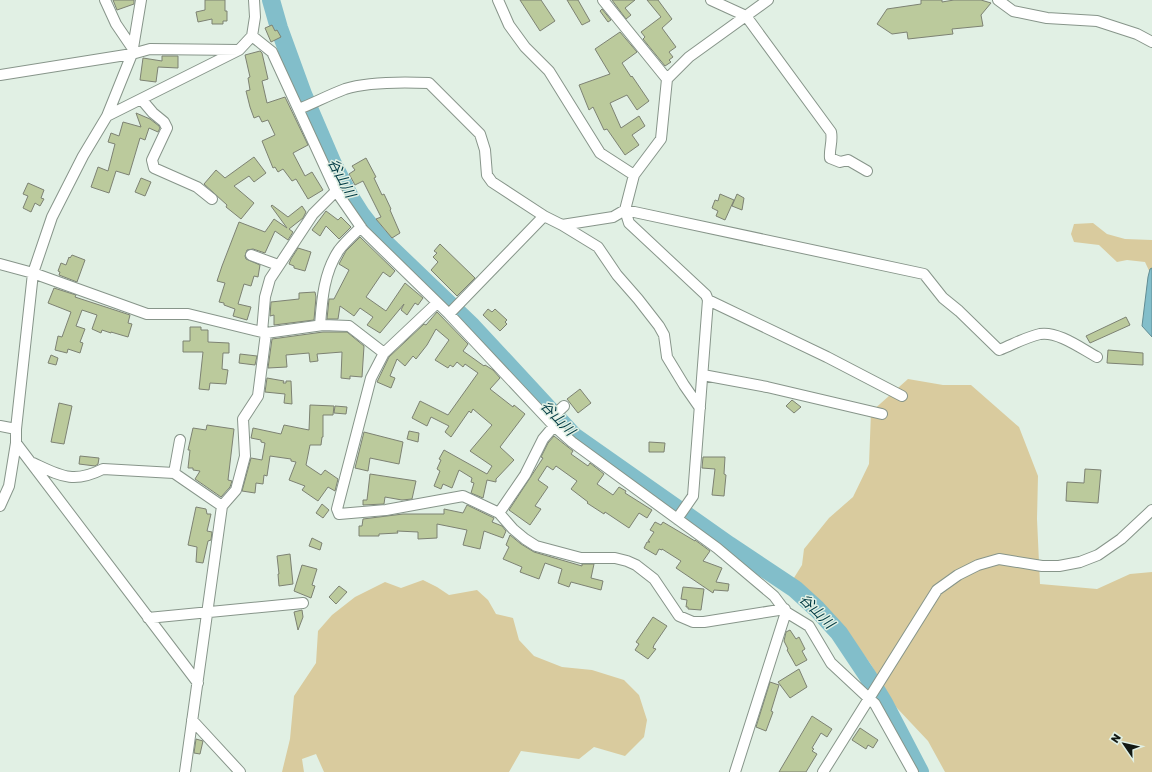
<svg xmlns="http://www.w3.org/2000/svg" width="1152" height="772" font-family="'Golos Text','Noto Sans JP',sans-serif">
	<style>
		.green { fill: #d9cb9e }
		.water { fill: #82beca; stroke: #618c93 }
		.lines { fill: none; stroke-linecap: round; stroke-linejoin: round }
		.river { stroke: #82beca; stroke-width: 18 }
		.building { fill: #bbca9c; stroke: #7d8273 }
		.minor-casing { stroke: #87958a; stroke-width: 12 }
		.minor { stroke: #fff; stroke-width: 10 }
		.labels { text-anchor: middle; stroke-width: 3; stroke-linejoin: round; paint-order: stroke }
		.water-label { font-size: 14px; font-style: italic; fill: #003a43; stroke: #e1f0e4 }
	</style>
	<rect width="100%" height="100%" fill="#e1f0e4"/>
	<!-- green -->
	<path class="green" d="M1093,223l14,11 18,5 27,1v37l-7,-15 -18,-2 -10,2 -18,-17 -25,-3 -3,-8 3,-10z
		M908,379l35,6h28l48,42 19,49 -1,43 3,65 57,5 33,-15 22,-2v200h-207l-17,-31 -32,-34 -26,-44 -20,-27 -23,-27 -35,-28 10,-16 2,-16 25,-31 24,-21 16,-33 2,-52z
		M423,580l14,7 12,8 28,-5 11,10 8,14 17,4 6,22 15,16 28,11 30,3 32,10 15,15 8,25 -3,17 -19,19 -31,-9 -15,12 -58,-8 -12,21h-185l-8,-18 -14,5 2,13h-22l8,-33 4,-43 22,-33 2,-32 14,-16 23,-18 30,-15 16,6z"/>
	<!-- water -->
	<path class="water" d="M1152,268v69l-10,-11 6,-49 2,-8z"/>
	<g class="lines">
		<!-- river -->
		<path class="river" d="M271,0l8,28 24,66 30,70 16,31 12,19 18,23 93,89 102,110 155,109 66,44 22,20 22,24 28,42 17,28 36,69"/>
	</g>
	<!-- building -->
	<path class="building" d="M113,0h21v4l-17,6z
		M205,0h20v11h2v10h-4v3h-11v-5l-14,3 -2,-10 9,-2z
		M520,0h21l14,21 -15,10z
		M567,0h11l12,21 -8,4z
		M612,0h23l-10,8 6,7 -5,4z
		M647,0h11l14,19 -10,9 14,19 -7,5 4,5 -4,3 2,2 -6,4 -22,-27 2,-2 -4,-5 20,-15z
		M921,0h21v2l12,-2h27l10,3 -10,12 2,11 -31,3 1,5 -45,5 -1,-7 -15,2 -15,-10 10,-15 34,-5z
		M602,9l9,11 -3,2 -8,-11z
		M272,25l3,6 2,-1 4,7 -10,5 -6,-14z
		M620,32l17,20 -15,11 9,14 1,-1 17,25 -12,9 -10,-15 -17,8 11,25 18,-12 6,10 -13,9 7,10 -14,10 -18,-26 -3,1 -11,-23 -4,3 -10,-25 31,-11 -15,-25z
		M260,51l2,2 6,26 -6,2 5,22 18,-6 23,48 -15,8 12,23 7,-4 11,18 -15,9 -12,-20 -4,2 -9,-12 -5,3 -3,-5 -2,1 -11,-27 13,-6 -7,-15 -6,2 -3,-6 -5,2 -4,-11 -4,-16 4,-1 -2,-12 2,-1 -5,-22z
		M162,56h16v12l-20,-1 -2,15 -16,-2 3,-22 19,3z
		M136,113l14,6 9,7 1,2 -2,4 -9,-4 -4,12 -5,-2 -11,37 -13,-4 -7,22 -18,-6 7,-20 10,4 7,-27 -7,-2 3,-9 8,3 4,-14 18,5z
		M254,157l12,16 -12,9 -5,-6 -15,10 20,17 -13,16 -15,-12 1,-2 -23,-21 12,-14 9,8z
		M366,158l10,19 -2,1 8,17 2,-1 7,15 -1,1 10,23 -8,5 -16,-19 5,-2 -18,-36 -8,4 -6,-11 6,-4 -3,-4z
		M141,178l10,4 -6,14 -10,-4z
		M28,183l16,7 -3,8 3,1 -4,7 -5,-3 -4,9 -8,-4 5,-12 -5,-2z
		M720,194l14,6 -9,20 -9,-4 2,-5 -6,-3 3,-8 3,1z
		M737,194l7,4 -2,12 -10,-4z
		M272,205l16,12 14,-11 4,6 -3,6 -14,11 4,3 -5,8 -13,-9 -10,22 -12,-4 -6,1 -2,6 1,3 14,6 -2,12 -4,-1 -3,10 -7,-2 -6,20 13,3 -4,13 -14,-4 2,-7 -11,-4v-2l-5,-1 6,-19 -8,-2 5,-15 17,-44 26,10 9,-13 13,9 -16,-22z
		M326,211l12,9 3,-3 10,10 -12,12 -13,-13 -6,10 -8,-6z
		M360,237l35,34 -5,6 -7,-5 -17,25 20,14 19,-28 18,15 -5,7 -3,-2 -8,12 -6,-5 3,-6 -24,29 -13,-8 6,-8 -13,-9 -6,8 -14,-10 -2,13h-11l2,-20h5l15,-29 -10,-6 7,-13z
		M440,244l35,34 -18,18 -26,-26 7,-8 -5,-5 4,-4 -3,-2z
		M298,248l13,4 -6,19 -11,-3v-2l-5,-2 2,-5z
		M72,255l13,5 -8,22 -18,-7 1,-3 -2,-1 3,-8 5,2 3,-8 1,1z
		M54,288l22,7 -1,2 55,18 -2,8 4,1 -4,13 -17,-5v1l-9,-3 -1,3 -9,-4 5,-14 -15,-5 -6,16 9,3 -5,13 3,1 -3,10 -12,-4 -1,4 -12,-3 3,-14 4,1 9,-25 -23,-9z
		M315,292l1,5 -2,23 -40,5v-10l-4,1 1,-14 28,-3v-6z
		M488,309l4,3 3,-3 12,11 -2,2 2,2 -7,7 -17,-16z
		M437,312l31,32 -5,7 21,15 1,-1 8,5 7,8 -10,11 23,18 1,-2 11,9 -25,33 14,13 -18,19v3l-9,-2 -4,18 -12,-5 3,-10 -3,-1 1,-4 -13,-8 -7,18 -9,-4 -2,5 -7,-3 6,-15 -3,-2 4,-9 -2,-1 5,-9 43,24 5,-8 -22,-15 22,-26 -19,-16 -2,4 -2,-2 -18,26 -6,-5 4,-6 -18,-9 -4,9 -15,-8 8,-17 28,14 30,-42 -13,-9 -2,3 -6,-5 -4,5 -3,-2 -2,3 -13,-8 14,-20 -13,-11 -9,16 -11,14 -3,-3 -8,10 -8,-7 -7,17 5,2 -4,10 -14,-6 12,-25 35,-33 2,1z
		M1126,317l4,8 -40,18 -4,-7z
		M190,327h11v3h7v12l21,1v10h-6l-1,16 6,1 -2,14 -16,-1 -1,7 -10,-1 4,-37h-20v-11h7z
		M323,332h24l17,14 -2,31 -12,-1v3l-9,-1 1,-26 -25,2 1,7 -8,1 -1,-9 -23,2 1,12 -19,1 4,-29z
		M1108,350l35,3v12l-36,-2z
		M240,354l17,2 -2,9 -16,-2z
		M51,355l7,3 -2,7 -8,-2z
		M267,378l17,3 -1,2h3v-2h5l1,23 -8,-1 1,-9 -20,-2z
		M580,389l11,14 -13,10 -11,-14z
		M792,400l9,7 -7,6 -8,-7z
		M59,403l13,3 -8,38 -13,-2z
		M310,405l24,1 -1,9h-10v22h-1l-1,8h-11l-4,20 15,10 4,-5 13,9 -3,12 -7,-4 -10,14 -16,-11 3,-4 -16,-6 7,-18 -5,-1v-2l-21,-3 -3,20 -3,-1 -1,9 -7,-1 -1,10 -13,-2 9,-33 11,2 3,-17 -4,-1v-2l-10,-2 2,-10 28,6 3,-9 25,5z
		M335,406l12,1 -1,7 -12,-1z
		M207,425l27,4 -6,51 4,1 -2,6 -9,10 -26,-18 5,-8 -7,-1v-2h-5l2,-18h-2l5,-22 13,2z
		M409,431l10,2 -1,9 -11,-3z
		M364,432l39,10 -4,22 -29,-6 -2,13 -13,-3z
		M554,436l19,15 -2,3 17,12 2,-3 14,11 -7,10 16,11 6,-8 7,4 -1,2 27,17 -5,8 -8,-5 -10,15 -24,-16 -1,2 -17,-11 1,-1 -17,-13 6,-8 -21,-15 -3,4 -6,-4 -9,14 10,7 -13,19 6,3 -11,16 -21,-15 34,-52 -2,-1 7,-14z
		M649,442l16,1 -1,9h-15z
		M80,456l19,2 -1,6 -3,2 -16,-2z
		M703,457h22l-1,17 2,1 -2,21 -12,-1 3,-26 -13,-1z
		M1085,469l16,1 -3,33 -32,-2 1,-19 17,1z
		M370,474l46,7 -4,18 -10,1 -17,-3 -1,7 -21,1v-5h4z
		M322,504l7,6 -6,8 -7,-5z
		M467,505l27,13 -2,4 10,4 4,5 -3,7 -19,-7 -4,18 -17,-4 4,-15 -30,-6v14l-19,1v-7l-21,-1 1,2 -19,1v2h-20v-10h3l1,-7 40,-5h41v-5l19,4z
		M196,507l10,2 1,5h4l-4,17 5,1 -1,8 -3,1 -5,22 -7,-1 1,-15 -9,-2z
		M655,522l6,3 2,-3 32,19v-1l15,11 -7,10 19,7 -6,14 13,2 -1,7 -14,-1 -1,3 -37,-25 5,-7 -19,-12v1l-3,-1 -3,6 -12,-7 3,-6h3l-2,-1 6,-9 -4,-2z
		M510,535l11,9 13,8 48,14v-2h12l-3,14 12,3 -2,9 -30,-8 -2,5 -11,-4 4,-14 -17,-6 -6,16 -19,-7 2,-5 -19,-8 6,-12 -3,-2z
		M312,538l10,5 -2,7 -11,-4z
		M290,554l3,30 -14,2 -1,-12h1l-2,-18z
		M302,565l15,4 -5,16 3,1 -4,12 -17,-7z
		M339,586l8,6 -11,12 -7,-7z
		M683,587l21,2 -3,21 -13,-1v-2h-2l1,-7 -6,-1z
		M302,610l1,7 -5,13 -4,-18z
		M653,617l14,9 -13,19 -1,3 3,1 -8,10 -13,-9 4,-6 -3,-2z
		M790,630l6,9 3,-2 6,12 -3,2 5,9 -11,6 -9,-16 1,-1 -4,-8 2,-9z
		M799,669l8,18 -17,11 -12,-16z
		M770,682l9,3 -8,26 2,1 -7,19 -10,-4z
		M812,716l20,13 -5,8 -6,-4 -9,15 2,1 -2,2 5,3 -11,18h-27z
		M860,728l18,12 -5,8 -5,-3 -2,4 -14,-9z
		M196,739l7,2 -3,13 -6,-1z"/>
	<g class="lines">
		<!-- minor casing -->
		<g class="minor-casing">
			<path id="minor" d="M105,0l11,24 17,25
				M498,0l11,25 16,22 24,24 51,82 34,22
				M603,0l64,79
				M711,0l35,16 85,116c2,9 -2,17 -1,26l10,4 8,-2 19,11
				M998,0l15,11 34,7 50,3 40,13 15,8
				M252,36l20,16 64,139 27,39 86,84 105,112 18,16 145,106 57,48 12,16 23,14 22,37 44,41 38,68
				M0,75l132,-21 18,-5 89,1
				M142,100l11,13 11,9 3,6 -15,32 2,8 43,19 15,12
				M299,109c15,-6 30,-14 46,-20 22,-7 60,-7 84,-6l51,51 5,16 2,25 5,7 52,34
				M107,116l132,-66 13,-14 3,-19 -1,-17
				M562,225l36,22 19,28 21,24 21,27 5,9 3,22 17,28 16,23
				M251,255l27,10
				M0,264l33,9 114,41h41l78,19 57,-8 26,1 35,27 53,-50
				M708,300l119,57 75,39
				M449,314l95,-98 18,9 51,-8 12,-7 299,64 19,24 16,13 40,39c13,-5 27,-13 41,-16 18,-3 42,15 57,23
				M320,325c2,-26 4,-53 19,-75 6,-8 15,-16 22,-23
				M262,332l3,-35 5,-18 43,-65 23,-23
				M384,353l-13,25 -34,131 2,5 47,-4 77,-14 36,17 14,16 12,10 11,7 45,12h34l12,3 9,4 18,14 25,37 14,6h11l81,-13
				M703,375l64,12 115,27
				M549,420l15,-14
				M0,426l16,3
				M16,443l182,240
				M33,463c28,13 40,21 70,6l71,4 48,33
				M174,473l6,-33
				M0,506l9,-20 7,-43v-14l17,-156 19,-56 31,-61 24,-40 25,-62 9,-54
				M499,513l26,-38 18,-36 11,-13
				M677,519l16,-23 15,-196 -2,-5 -77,-72 -4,-13 9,-35 27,-36 6,-60 22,-22 79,-57
				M148,618l155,-15
				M192,720l48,52
				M185,772l37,-266 14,-16 9,-34 -2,-37 15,-23 8,-63
				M735,772l51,-160
				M823,772l114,-182 21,-15 20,-10 21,-6 43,7h17l21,-4 18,-7 23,-16 31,-29"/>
		</g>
		<!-- minor -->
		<use href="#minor" class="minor"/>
	</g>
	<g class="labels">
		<!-- water labels -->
		<g class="water-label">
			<text transform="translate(342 178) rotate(62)" y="5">谷山川</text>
			<text transform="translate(558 418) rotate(46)" y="5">谷山川</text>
			<text transform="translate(817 611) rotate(45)" y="5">谷山川</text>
		</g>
	</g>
	<!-- north arrow -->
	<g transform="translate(1124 744) rotate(304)" stroke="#e1f0e4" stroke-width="3" paint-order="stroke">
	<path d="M0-3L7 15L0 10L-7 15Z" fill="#131914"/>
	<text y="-6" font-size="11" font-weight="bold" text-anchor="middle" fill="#131914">N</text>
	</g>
</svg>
